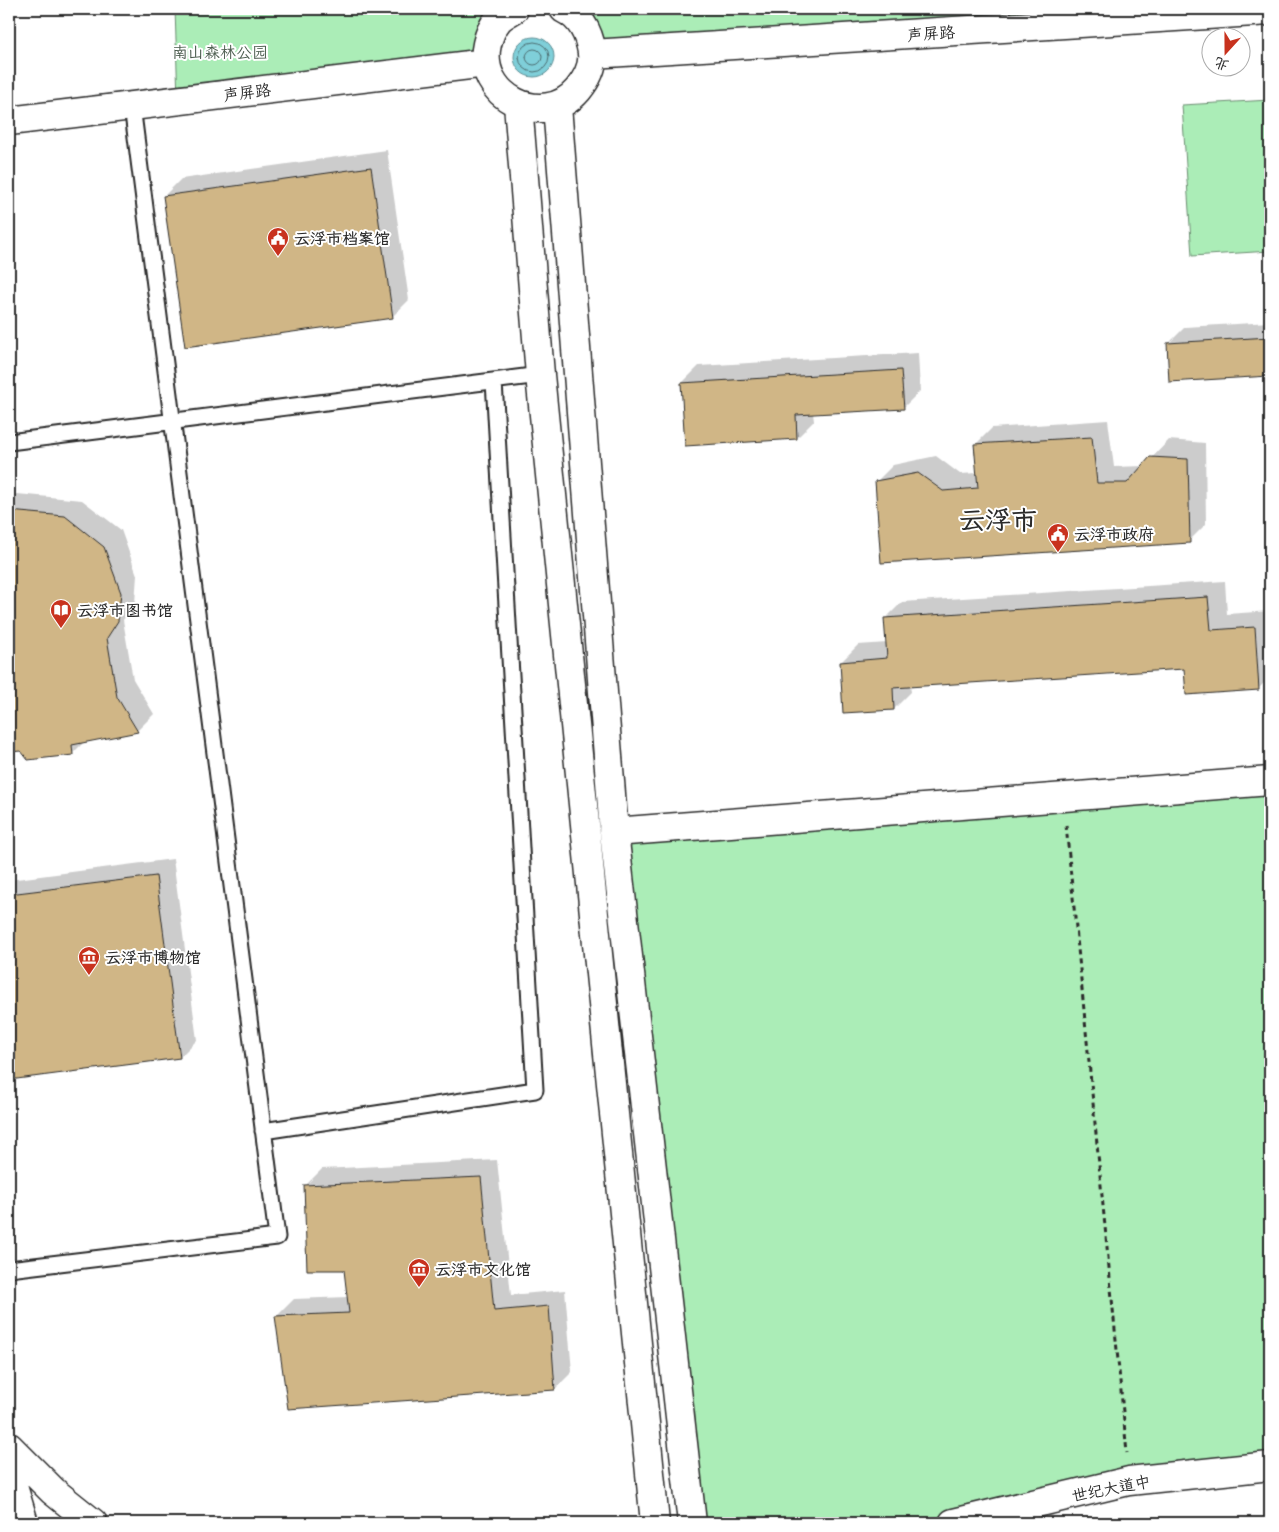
<svg xmlns="http://www.w3.org/2000/svg" width="1279" height="1532" font-family="Sriracha,'LXGW WenKai TC',sans-serif">
	<style>
		.green { fill: #abedb7; stroke: #6b8c71 }
		.water { fill: #7fcfd9; stroke: #5d8d93 }
		.shadow { fill: #0003 }
		.lines { fill: none; stroke-linecap: round; stroke-linejoin: round }
		.shore { stroke: #4d6d71; stroke-width: 1 }
		.building { fill: #d0b686; stroke: #2b2b2b }
		.lane-casing { stroke: #2b2b2b; stroke-width: 19 }
		.street-casing { stroke: #2b2b2b; stroke-width: 31 }
		.secondary-casing { stroke: #2b2b2b; stroke-width: 31 }
		.primary-casing { stroke: #2b2b2b; stroke-width: 31 }
		.path { stroke: #2b2b2b; stroke-width: 3; stroke-dasharray: 5 4; stroke-linecap: butt }
		.lane { stroke: #fff; stroke-width: 15 }
		.street { stroke: #fff; stroke-width: 28 }
		.secondary { stroke: #fff; stroke-width: 28 }
		.primary { stroke: #fff; stroke-width: 28 }
		.labels { text-anchor: middle; stroke-width: 4; stroke-linejoin: round; paint-order: stroke }
		.street-label { font-size: 16px; fill: #2b2b2b; stroke: #fff }
		.park-label { font-size: 16px; fill: #4b5c4e; stroke: #fff }
		.poi-label { font-size: 16px; font-weight: bold; fill: #2b2b2b; stroke: #fff; text-anchor: start }
		.town-label { font-size: 26px; font-weight: bold; fill: #2b2b2b; stroke: #fff }
	</style>
	<rect width="100%" height="100%" fill="#fff"/>
	<filter id="ink" filterUnits="userSpaceOnUse"><feTurbulence type="fractalNoise" baseFrequency=".02" numOctaves="2"/><feDisplacementMap in="SourceGraphic" scale="10" xChannelSelector="R" yChannelSelector="G"/><feConvolveMatrix kernelMatrix="1 2 1 2 8 2 1 2 1" color-interpolation-filters="sRGB"/></filter>
	<g filter="url(#ink)">
		<!-- green -->
		<path class="green" d="M175,9h339l-29,44 -307,47z
			M564,9h706l-678,45z
			M1270,100v151l-78,5 -10,-151z
			M1270,781v685l-317,57h-261l-78,-691z"/>
		<!-- water -->
		<path class="water" d="M514 57a20 20 0 1 1 40 0a20 20 0 1 1-40 0Z"/>
		<!-- shadow -->
		<path class="shadow" d="M387,150l22,150 -17,17 -228,-121 17,-17z
			M1270,322v53l-100,6 -2,-37 17,-17z
			M918,353l2,38 -17,17 -90,5 1,8 -17,17 -115,-55 17,-17z
			M1108,420l6,47 30,-1 25,-26 36,3 1,81 -17,17 -313,-59 17,-17 43,-9 24,18 18,-1 -3,-28 17,-17z
			M17,494l65,6 39,30 16,45 -2,28 -12,17 10,59 21,35 -16,16 -53,11 -13,13 -50,-4 -13,1v-255z
			M1225,581l2,33 43,-3v66l-12,12 -73,-22 -275,18 1,7 -17,17 -53,-47 17,-17 29,-2 -2,-24 17,-17z
			M173,859l24,181 -17,17 -171,22v-199z
			M497,1160l14,135 54,-5 7,82 -17,17 -278,-73 17,-17 54,-2 -3,-28 -40,-83 17,-17z"/>
		<g class="lines">
			<!-- shore -->
			<path class="shore" d="M519 57a15 15 0 1 1 30 0a15 15 0 1 1-30 0Z
				M526 57a8 8 0 1 1 16 0a8 8 0 1 1-16 0Z"/>
		</g>
		<!-- building -->
		<path class="building" d="M371,167l22,151 -208,29 -22,-151z
			M1270,337v39l-101,6 -2,-39z
			M901,370l3,39 -108,6 1,24 -112,7 -4,-63z
			M1092,437l5,46h30l23,-26 38,2 2,84 -309,20 -6,-82 43,-8 25,18 35,-3 -4,-44z
			M9,511l56,5 39,31 17,46 -3,28 -11,17 10,59 21,35 -66,13 1,10 -45,5 -7,-9 -12,1z
			M1208,597l3,33 44,-3 4,63 -73,5 -2,-26 -291,19 1,22 -51,3 -3,-51 47,-4 -3,-40z
			M156,876l24,182 -171,22v-186z
			M481,1177l13,134 55,-5 6,84 -267,19 -13,-93 74,-3 -5,-43h-37l-3,-85z"/>
		<g class="lines">
			<!-- lane casing -->
			<g class="lane-casing">
				<path id="lane" d="M9,442l531,-67
					M263,1131l272,-41 -41,-709
					M9,1269l268,-32 -145,-1131"/>
			</g>
			<!-- street casing -->
			<g class="street-casing">
				<path id="street" d="M514,9c-5,3 -12,6 -16,11 -5,6 -9,15 -11,24 -12,52 56,87 91,46 9,-11 16,-24 14,-38 -3,-18 -11,-35 -28,-43
					M592,54l678,-43
					M518,104l22,271 115,1148
					M557,106l57,726 78,691
					M9,121l477,-58
					M614,832l656,-51"/>
			</g>
			<!-- secondary casing -->
			<g class="secondary-casing">
				<path id="secondary" d="M9,1473l15,50"/>
			</g>
			<!-- primary casing -->
			<g class="primary-casing">
				<path id="primary" d="M9,1447l44,44 40,32
					M953,1523l176,-42 141,-15"/>
			</g>
			<!-- path -->
			<path class="path" d="M1066,825l61,628"/>
			<!-- lane -->
			<use href="#lane" class="lane"/>
			<!-- street -->
			<use href="#street" class="street"/>
			<!-- secondary -->
			<use href="#secondary" class="secondary"/>
			<!-- primary -->
			<use href="#primary" class="primary"/>
		</g>
	</g>
	<!-- icons -->
	<defs>
		<g id="civic-pin" transform="scale(1.125)"><path d="M0 17L-7.5 6A9.5 9.5 0 1 1 7.5 6Z" fill="#c8321e" stroke="#fff"/><path d="M-.6-6.5H3V-4.5H.6V-3L4-1V1h2V6H-6V1h2V-1L-.6-3ZM-1.2 2.5V6h2.4V2.5Z" fill="#fff"/></g>
		<g id="library-pin" transform="scale(1.125)"><path d="M0 17L-7.5 6A9.5 9.5 0 1 1 7.5 6Z" fill="#c8321e" stroke="#fff"/><path d="M-6-4Q-3-5.5-.7-3.5V5Q-3 3-6 4ZM6-4Q3-5.5 .7-3.5V5Q3 3 6 4Z" fill="#fff"/></g>
		<g id="museum-pin" transform="scale(1.125)"><path d="M0 17L-7.5 6A9.5 9.5 0 1 1 7.5 6Z" fill="#c8321e" stroke="#fff"/><path d="M0-6L6-3V-2H-6V-3ZM-5-1h2V3h-2ZM-1-1h2V3h-2ZM3-1h2V3H3ZM-6 4H6V6H-6Z" fill="#fff"/></g>
	</defs>
	<g fill-rule="evenodd">
		<use href="#civic-pin" x="278" y="238"/>
		<use href="#civic-pin" x="1058" y="534"/>
		<use href="#library-pin" x="61" y="610"/>
		<use href="#museum-pin" x="89" y="957"/>
		<use href="#museum-pin" x="419" y="1269"/>
	</g>
	<g class="labels">
		<!-- street labels -->
		<g class="street-label">
			<text transform="translate(931 33) rotate(-4)" y="6">声屏路</text>
			<text transform="translate(247 92) rotate(-7)" y="6">声屏路</text>
			<text transform="translate(1111 1488) rotate(-11)" y="6">世纪大道中</text>
		</g>
		<!-- park labels -->
		<g class="park-label">
			<text x="220" y="58">南山森林公园</text>
		</g>
		<!-- poi labels -->
		<g class="poi-label">
			<text x="294" y="244">云浮市档案馆</text>
			<text x="1074" y="540">云浮市政府</text>
			<text x="77" y="616">云浮市图书馆</text>
			<text x="105" y="963">云浮市博物馆</text>
			<text x="435" y="1275">云浮市文化馆</text>
		</g>
		<!-- town labels -->
		<g class="town-label">
			<text x="998" y="529">云浮市</text>
		</g>
	</g>
	<!-- margin -->
	<rect width="1279" height="1532" fill="none" stroke="#fff" stroke-width="30"/>
	<rect x="15" y="15" width="1249" height="1502" fill="none" stroke="#2b2b2b" stroke-width="2" filter="url(#ink)"/>
	<!-- north arrow -->
	<g transform="translate(1226 52) rotate(201)"><circle r="24" fill="#ffffff" stroke="#aaaaaa"/>
	<path d="M0-4L9 19L0 12L-9 19Z" fill="#c8321e"/>
	<text y="-8" font-size="14" font-weight="bold" text-anchor="middle" fill="#2b2b2b">北</text>
	</g>
</svg>
